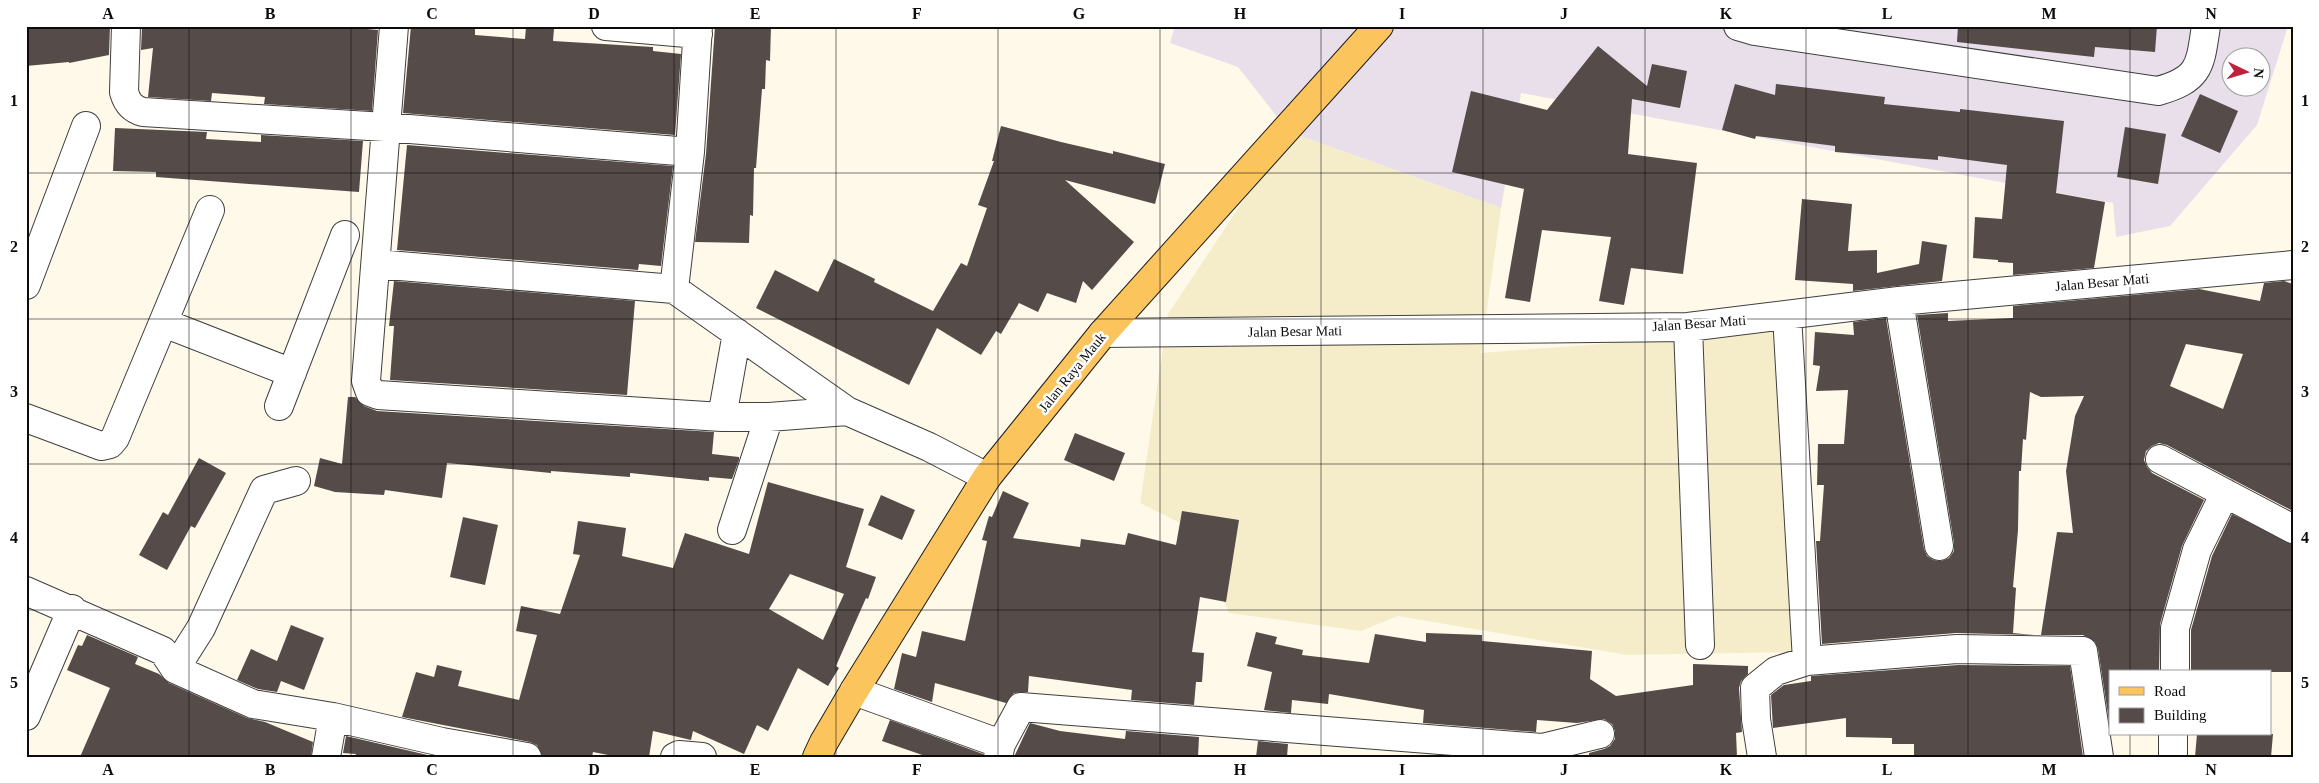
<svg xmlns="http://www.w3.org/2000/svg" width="2319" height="783" font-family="'Times New Roman',serif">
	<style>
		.industrial { fill: #e9dfeb; fill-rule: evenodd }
		.farmland { fill: #f5edca }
		.building { fill: #554b48; fill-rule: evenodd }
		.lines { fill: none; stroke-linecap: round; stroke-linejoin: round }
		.minor-casing { stroke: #3f3f3f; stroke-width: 30 }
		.major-casing { stroke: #1d1d1d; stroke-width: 30 }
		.minor { stroke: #fff; stroke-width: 28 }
		.major { stroke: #fcc45d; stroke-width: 28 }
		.grid { fill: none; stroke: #0c0c0c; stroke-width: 1; stroke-opacity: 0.55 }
		.labels { text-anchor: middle; stroke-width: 5; stroke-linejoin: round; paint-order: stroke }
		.street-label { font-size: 14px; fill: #0c0c0c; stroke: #fff }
		.neatline { fill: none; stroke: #0c0c0c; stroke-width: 2 }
		.grid-label { font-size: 16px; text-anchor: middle; font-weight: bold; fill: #0c0c0c }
	</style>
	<rect width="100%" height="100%" fill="#fff9ea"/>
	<!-- industrial -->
	<path class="industrial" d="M1175,26h1113l-31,99 -87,101 -54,11 -3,-34 -592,-110 -20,115 -212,-76 -51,-65 -68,-24zM2232,58h30v30h-30z"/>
	<!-- farmland -->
	<path class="farmland" d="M1289,132l212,76 -20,145 318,-24 1,323 -173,3 -229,-39 -37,15 -132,-18 -39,-85 -50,-25 28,-189z"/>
	<!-- building -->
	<path class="building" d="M26,26h84l-1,29 -40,8v-1l-43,4z
		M142,26h192l44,4 -6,81 -108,-7 1,-7 -53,-4 -1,8 -63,-4 5,-49 -12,2z
		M411,26h64v9l50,4 1,-12 28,2 -1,12 100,6v4l28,3 -6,81 -272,-22z
		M715,26h56l-1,35 -4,-1 -1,29h-3l-6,79h-2l-1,48 -3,-1 -1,28 -54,-1 11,-88z
		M1958,26h199l-2,26 -60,-5 -1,10 -137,-15z
		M1598,46l49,40 5,-22 35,7 -7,37 -48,-9 -4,55 69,9 -14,111 -52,-6 -7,37 -25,-4 12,-64 -69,-7 -12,72 -25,-4 19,-109 -72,-17 19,-81 76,19z
		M1735,84l40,11 1,-11 109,13 -1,7 76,8v-3l104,12 -8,72 49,9 -11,66 -81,7v-12l-15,-1v-2l-25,-2 2,-41 27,2 5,-54 -69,-9v4l-103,-8v-6l-79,-10 -1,3 -33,-9z
		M2200,94l38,17 -18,42 -39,-17z
		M1001,126l60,16 52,12v-3l52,13 -10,40 -90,-24 69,62 -42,48 -9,-9 -7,22 -29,-10 -9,19 -19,-9 -18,31 -5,-3 -15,24 -44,-27 -28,57 -153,-77 19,-38 43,22 16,-33 41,20 -1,3 59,29 28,-48 6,3 20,-58 -9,-3 16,-44h-2z
		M2125,127l41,7 -8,50 -41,-7z
		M115,128l92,4 -1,7 55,3v-7l102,6 -4,51 -203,-15v-5l-43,-1z
		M407,145l266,21 -12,100 -22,-2 -1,6 -241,-20z
		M1802,199l50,5 -4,47 29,-1v23l42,-9 3,-23 25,4 -5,36 -89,10v-7l-58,-4z
		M394,281l241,20 -8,94 -237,-15 4,-54h-5z
		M2284,281l9,3v227l-126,-66 -8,-2 -7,3 -6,5 -2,9 3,7 5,6 52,27 -22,46 -22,78 -1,48h-49v55l-12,-78 -3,-7 -12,-7h-42l16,-103 16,1 -7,-62 9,-55 9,-20 -43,1 -11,-5 -4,48 -3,-1 -2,32h-2l-1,59 -5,57 3,1 -3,45 21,2 -78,-2 -134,11 -6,-103h4l4,-56h-7l1,-41h26l4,-54 -32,1 4,-25 -7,-1 2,-33 39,3 -1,-13 33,-4 38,231 3,7 6,4 8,1 8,-3 5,-7v-8l-37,-228 31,-2v8l65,-3v-12l186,-17 61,12 4,-18zM2186,344l57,10 -20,55 -53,-23z
		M348,397h7l9,9 13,5 337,21 -2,22 27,3v3l-7,19 -23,-2v4l-79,-8v4l-79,-6v2l-104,-10 -5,35 -57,-8 -1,5 -49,-3 -21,-6 6,-28 22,6z
		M1075,433l50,20 -11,28 -50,-21z
		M199,458l27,15 -31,55 -4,-2 -24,44 -28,-15 24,-43 5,3z
		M768,482l96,27 -18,58 30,10 -8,22 -2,-1 -30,68 3,2 -11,18 -30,-18 -30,63 -11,-6 -13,29 -51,-23 -2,9 -38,-9 -4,26h-31l-25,-5 -1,5h-50l-5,-12 -7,-3 -128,-25 14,-45 18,5 3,-12 25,6 -4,15 61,14 18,-65 -21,-4 5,-25 39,8 20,-59 -7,-1 5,-33 48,7 -4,28 51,12 12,-35 64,21zM790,574l54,20 -21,46 -54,-31z
		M1003,491l26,12 -16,35 67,9 1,-8 44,6 3,-12 48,12 6,-34 57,9 -13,82 -26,-5 -8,55 12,1 -2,29h-6l-2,23 -63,-5 1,-10 -103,-14 -1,16 -14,1 -8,10 -71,-20 -3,19 -38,-13 8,-36 14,4 6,-26 43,10 22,-100 -5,-1 7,-24 3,1z
		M881,495l34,15 -13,30 -34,-15z
		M2232,514l61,30v128h-102v-42l21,-74z
		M463,517l35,8 -13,60 -35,-8z
		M291,625l33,13 -20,52 -23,-9 -4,11 -19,-3 -21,-9 14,-31 26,12z
		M1256,632l21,5 -2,7 28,6 -1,5 67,8 6,-29 51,8v-9l56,2v6l110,10 -2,28 26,17 77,-11v-21l55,2v8l-7,7 -2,7 3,44 -6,1 1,24h-148v-4l15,-4 6,-3 5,-7v-8l-3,-7 -8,-5 -27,4 -40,-3 -1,12 -113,-9 1,-13 -95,-16 -1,10 -36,-4 -1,13 -27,-3 8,-38 -25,-6z
		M87,635l51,22 -3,7 24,10 10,9 78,35 18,4 48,20 -2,15h-231l30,-69 -43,-18 11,-25 4,1z
		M1958,665l112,1 13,91h-169v-13h-22v-6l-46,-1v-19l-73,10 -2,-33 13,-10 27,-4v-5z
		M890,720l93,34v3h-55l-46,-16z
		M1030,723l30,8 65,8 1,-8 73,6 -1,20h-184z
		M2197,734h76l-2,23h-76z
		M346,736l90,21h-81l1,-3 -13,-1z
		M1258,741l30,3 -1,13h-31z"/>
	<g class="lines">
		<!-- minor casing -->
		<g class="minor-casing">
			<path id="minor" d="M126,26l-2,66c3,11 8,17 19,20l242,15 305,25
				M394,26l-28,355 4,11 8,3 344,22h47l78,-6
				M606,26l92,8
				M1738,26l17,5 403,60c43,-12 42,-26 48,-65
				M376,264l298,25 173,122 82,36 58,30
				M26,285l60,-159
				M674,289l16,-137 8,-126
				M1899,301l40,245
				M1787,315l20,346
				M164,323l128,50
				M1688,327l12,318
				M1103,333l585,-6 211,-26 394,-36
				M279,406l66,-171
				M722,417l15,-84
				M26,418l75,28 9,-2 5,-6 95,-228
				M2160,459l133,70
				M732,530l37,-113
				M26,591l137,60 12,18 78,35 80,13 109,25 85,15
				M175,669l26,-41 63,-138 32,-9
				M2175,672v-44l22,-78 28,-57
				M854,691l147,53
				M26,716l46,-107
				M2173,754v-20
				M326,757l7,-40
				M675,757l4,-2 23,2
				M998,757l3,-13 20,-37 521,41 58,-14
				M1762,757l-6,-38 -1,-31 21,-17 31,-10 150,-12 126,2 16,106"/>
		</g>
		<!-- major casing -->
		<g class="major-casing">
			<path id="major" d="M817,757l7,-15 30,-51 133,-214 116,-144 276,-307"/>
		</g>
		<!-- minor -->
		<use href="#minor" class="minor"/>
		<!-- major -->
		<use href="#major" class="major"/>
	</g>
	<!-- grid -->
	<path class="grid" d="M189,26v731M351,26v731M513,26v731M674,26v731M836,26v731M998,26v731M1160,26v731M1321,26v731M1483,26v731M1645,26v731M1806,26v731M1968,26v731M2130,26v646M26,173h2267M26,319h2267M26,464h2267M26,610h2267M2130,734v23"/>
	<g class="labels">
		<!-- street labels -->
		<g class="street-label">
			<text transform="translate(2102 282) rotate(-5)" y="5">Jalan Besar Mati</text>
			<text transform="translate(1699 323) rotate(-4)" y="5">Jalan Besar Mati</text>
			<text transform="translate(1295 331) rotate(-1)" y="5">Jalan Besar Mati</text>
			<text transform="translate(1072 372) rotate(-51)" y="5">Jalan Raya Mauk</text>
		</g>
	</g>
	<!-- border -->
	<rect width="2319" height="783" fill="none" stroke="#ffffff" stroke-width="55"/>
	<!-- legend -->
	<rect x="2109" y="670" width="162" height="65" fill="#ffffff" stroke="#9e9e9e"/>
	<rect x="2119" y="687" width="25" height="8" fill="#fcc45d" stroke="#9e9e9e"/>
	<text x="2154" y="696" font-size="15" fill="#0c0c0c">Road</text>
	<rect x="2119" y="708" width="25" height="15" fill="#554b48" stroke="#9e9e9e"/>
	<text x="2154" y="720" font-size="15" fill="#0c0c0c">Building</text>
	<!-- north arrow -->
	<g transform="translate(2246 72) rotate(95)"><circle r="24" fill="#ffffff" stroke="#9e9e9e"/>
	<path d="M0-4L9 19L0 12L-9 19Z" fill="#bf203a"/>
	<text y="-8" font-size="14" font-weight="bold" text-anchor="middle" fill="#0c0c0c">N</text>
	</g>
	<rect x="28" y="28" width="2264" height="728" class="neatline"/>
	<g class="grid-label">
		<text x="108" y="19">A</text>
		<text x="270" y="19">B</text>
		<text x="432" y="19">C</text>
		<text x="594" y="19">D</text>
		<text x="755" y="19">E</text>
		<text x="917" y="19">F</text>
		<text x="1079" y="19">G</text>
		<text x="1240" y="19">H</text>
		<text x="1402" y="19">I</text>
		<text x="1564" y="19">J</text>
		<text x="1726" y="19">K</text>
		<text x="1887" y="19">L</text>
		<text x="2049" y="19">M</text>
		<text x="2211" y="19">N</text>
		<text x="14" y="106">1</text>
		<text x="2305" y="106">1</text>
		<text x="14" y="252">2</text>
		<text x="2305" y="252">2</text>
		<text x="14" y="397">3</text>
		<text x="2305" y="397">3</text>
		<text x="14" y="543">4</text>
		<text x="2305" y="543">4</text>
		<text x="14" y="688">5</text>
		<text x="2305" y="688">5</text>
		<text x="108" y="775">A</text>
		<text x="270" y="775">B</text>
		<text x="432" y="775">C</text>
		<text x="594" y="775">D</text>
		<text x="755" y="775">E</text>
		<text x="917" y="775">F</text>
		<text x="1079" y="775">G</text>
		<text x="1240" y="775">H</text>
		<text x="1402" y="775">I</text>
		<text x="1564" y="775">J</text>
		<text x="1726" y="775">K</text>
		<text x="1887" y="775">L</text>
		<text x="2049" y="775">M</text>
		<text x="2211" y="775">N</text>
	</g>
</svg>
